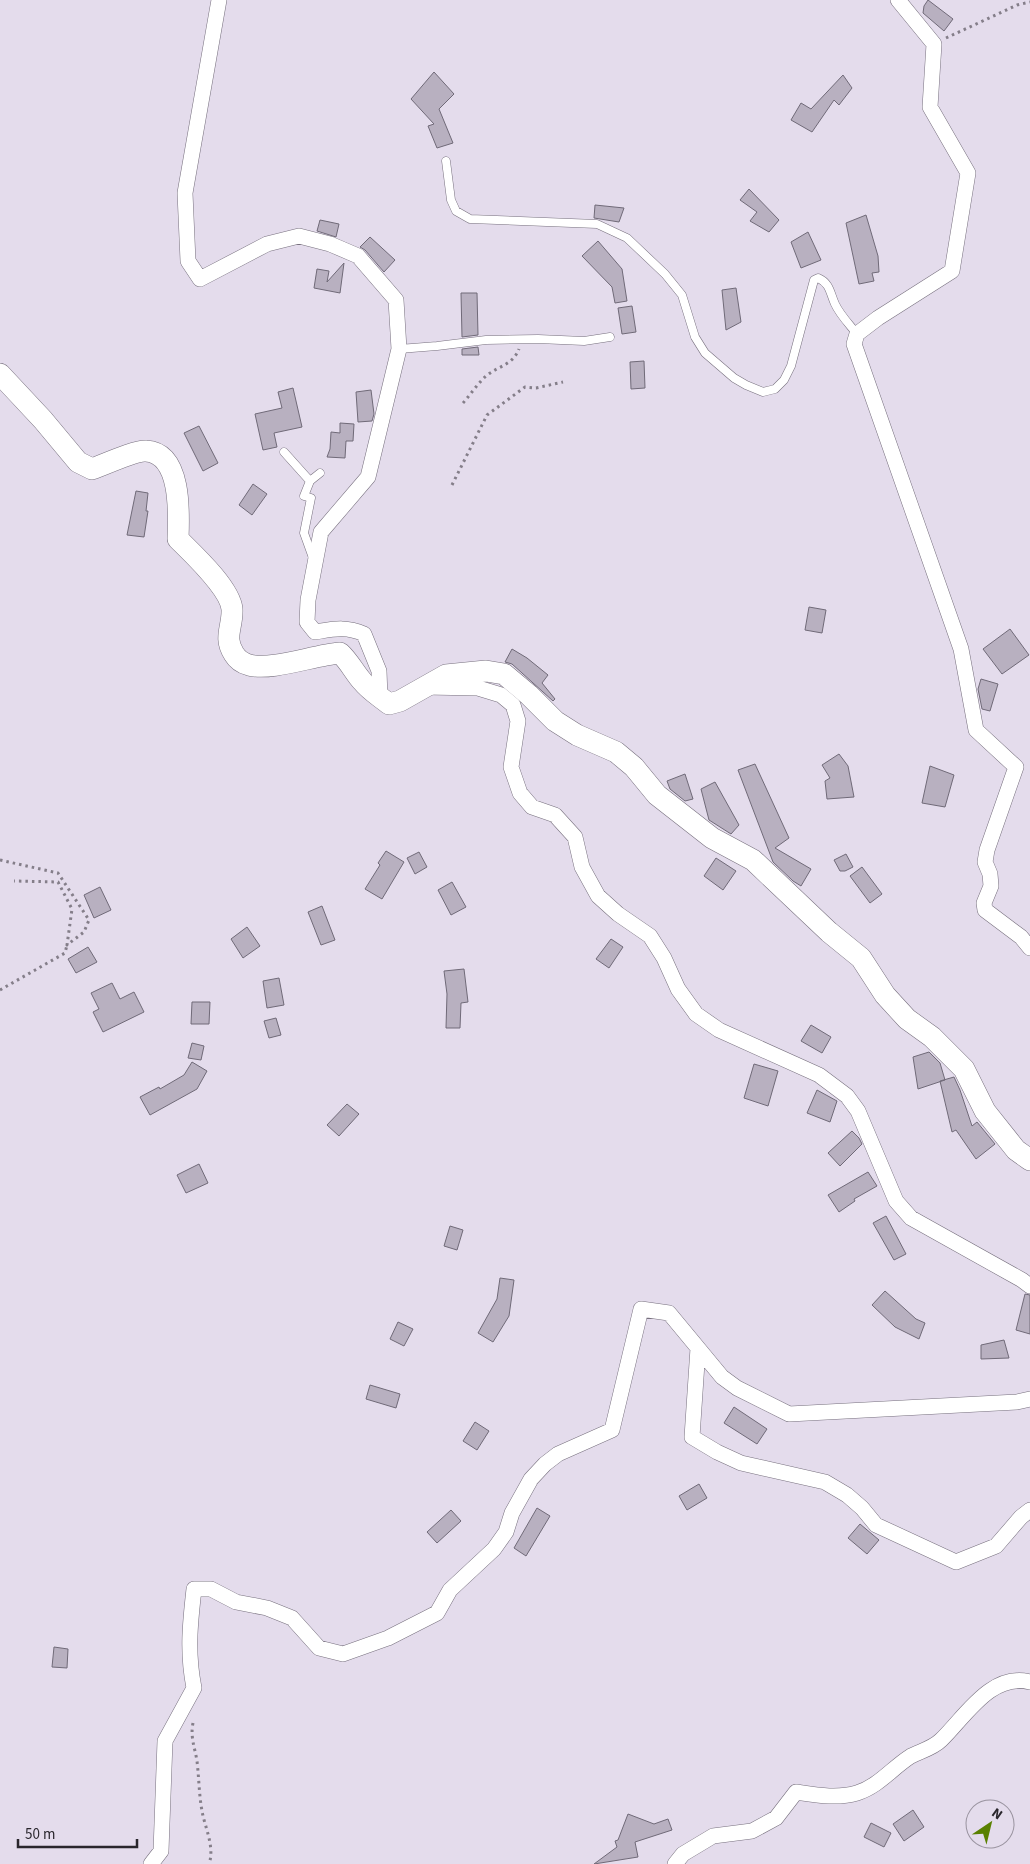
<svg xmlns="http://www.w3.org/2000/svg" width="1030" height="1864" font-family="'Source Sans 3',sans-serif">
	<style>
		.building { fill: #b8b0c0; stroke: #706a78 }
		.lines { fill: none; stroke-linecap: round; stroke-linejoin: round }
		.service-casing { stroke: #77707e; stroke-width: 9 }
		.minor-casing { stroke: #77707e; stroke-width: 16 }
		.secondary-casing { stroke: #77707e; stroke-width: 22 }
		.path { stroke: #847e89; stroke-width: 3; stroke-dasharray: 2.5 4; stroke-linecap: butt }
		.service { stroke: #fff; stroke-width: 8 }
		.minor { stroke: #fff; stroke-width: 15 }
		.secondary { stroke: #fff; stroke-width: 21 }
	</style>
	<rect width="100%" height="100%" fill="#e4dcec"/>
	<!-- building -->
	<path class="building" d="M928,0l25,19 -9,12 -21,-18 1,-7z
		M434,72l20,22 -15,15 14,34 -16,5 -9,-22 6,-2 -23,-25z
		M843,75l9,13 -13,17 -5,-5 -22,32 -21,-12 10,-17 10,6z
		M749,189l30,31 -10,12 -19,-11 7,-9 -17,-12z
		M595,205l29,3 -5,14 -25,-4z
		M866,215l12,41 1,16 -7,1 2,8 -15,3 -13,-61z
		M320,220l19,4 -3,13 -19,-6z
		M808,232l13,28 -20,8 -10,-26z
		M370,237l25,23 -11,12 -19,-22 -5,-3z
		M598,241l24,28 5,32 -12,2 -3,-16 -30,-31z
		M344,263l-4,30 -26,-5 3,-19 12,2 -2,11z
		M736,288l5,34 -15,8 -4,-40z
		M461,293h16l1,42 -16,2z
		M632,306l4,26 -14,2 -4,-26z
		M478,347l1,8h-17v-6z
		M644,361l1,27 -14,1 -1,-27z
		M293,388l9,39 -28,6 3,14 -14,3 -8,-36 27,-6 -4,-16z
		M371,390l3,24 -2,7 -14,1 -2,-30z
		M340,423l14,1 -1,17h-7l-1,17 -18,-1 3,-8 1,-17 9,1z
		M199,426l19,37 -15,8 -19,-38z
		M253,484l14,10 -15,21 -13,-10z
		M136,491l12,2 -2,18h2l-4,26 -17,-2z
		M809,607l17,3 -4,23 -17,-3z
		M1010,629l19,26 -27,19 -19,-25z
		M512,649l15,9 21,17 -6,8 13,16 -2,2 -41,-37 -7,-2z
		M981,679l17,5 -8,27 -8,-2 -4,-20z
		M839,754l9,12 6,31 -27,2 -2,-18 5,-3 -8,-13z
		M755,764l34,74 -14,10 36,21 -10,17 -8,-5 -20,-19 -35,-92z
		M930,766l24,9 -9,32 -23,-4z
		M685,774l8,25 -8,2 -15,-12 -3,-8z
		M715,782l24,43 -8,9 -22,-14 -8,-31z
		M386,851l18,11 -22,37 -17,-10 15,-24 -2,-2z
		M419,852l8,15 -12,7 -8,-16z
		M846,854l7,13 -8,4h-5l-6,-11z
		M716,858l20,13 -13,19 -19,-14z
		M862,867l20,27 -12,9 -20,-27z
		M452,882l14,25 -15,8 -13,-25z
		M100,887l11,23 -17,8 -10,-23z
		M322,906l13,34 -14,5 -13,-33z
		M247,927l13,19 -17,12 -12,-19z
		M611,939l12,8 -14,21 -13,-9z
		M88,947l9,15 -21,11 -8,-14z
		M464,969l4,33 -7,1 -1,25h-14l1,-34 -3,-23z
		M279,978l5,27 -17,3 -4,-27z
		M112,983l8,16 14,-7 10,20 -41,20 -10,-20 6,-3 -8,-16z
		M192,1002h18l-1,22h-18z
		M276,1018l5,17 -12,3 -5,-17z
		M811,1025l20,12 -9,16 -21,-12z
		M192,1043l12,3 -3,14 -13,-2z
		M929,1052l11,11 5,17 -27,9 -5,-32z
		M192,1062l15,9 -10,18 -47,26 -10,-18 19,-10 1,2 24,-14z
		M754,1064l24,7 -10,35 -24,-8z
		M954,1077l6,13 12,36 5,-4 18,22 -19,15 -20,-29 -4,2 -12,-51z
		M817,1090l20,11 -7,21 -23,-9z
		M347,1104l12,10 -20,22 -12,-11z
		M852,1131l7,7 3,6 -22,22 -12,-13z
		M199,1164l9,19 -22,10 -9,-18z
		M868,1172l9,14 -23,13 1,2 -16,11 -11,-17z
		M886,1216l20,38 -12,6 -21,-37z
		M450,1226l13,4 -6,20 -13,-4z
		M500,1278l14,2 -5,36 -16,26 -15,-9 19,-34z
		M885,1291l31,28 9,4 -6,16 -24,-12 -23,-22z
		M1025,1294l5,1v39l-14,-4z
		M398,1322l15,7 -9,17 -14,-7z
		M1004,1340l5,18 -28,1v-14z
		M370,1385l30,9 -4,14 -30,-9z
		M734,1407l33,22 -10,15 -33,-21z
		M475,1422l14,9 -12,19 -14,-9z
		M699,1484l8,14 -20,12 -8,-14z
		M537,1508l13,8 -24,40 -12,-8z
		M451,1510l10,11 -24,22 -10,-11z
		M860,1524l19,16 -12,14 -19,-16z
		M54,1647l14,2 -1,19 -15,-1z
		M913,1810l11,17 -20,14 -11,-17z
		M628,1814l26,10 14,-5 4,11 -37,12 3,15 -44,7 23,-17 -2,-6 3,-1z
		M871,1823l20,10 -7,14 -20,-10z"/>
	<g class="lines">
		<!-- service casing -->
		<g class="service-casing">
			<path id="service" d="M446,161l5,39 5,11 14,8 127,5 30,14 38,36 17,21 13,42 10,16 29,25 12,7 17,7 12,-3 9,-9 7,-14 23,-86 4,-2c12,5 12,15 17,26 5,11 15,21 22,30
				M399,349l38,-3 49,-6 52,-1 46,2 26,-4
				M284,452l26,29
				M313,558l-9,-25 7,-35 -7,-2 6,-15 10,-8"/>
		</g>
		<!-- minor casing -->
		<g class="minor-casing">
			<path id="minor" d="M219,0l-34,193 3,68 12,18 67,-35 32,-8 31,8 28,12 38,44 3,49 -31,128 -47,55 -13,68 -1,22 8,10c19,-3 31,-6 49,2l15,37 1,26
				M898,0l36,44 -4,63 38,66 -16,98 -74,47 -21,16 -3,10 107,305 15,81 40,37 -29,83 -2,12 5,12 1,12 -7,17 1,7 36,27 9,11
				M426,687l52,1 23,7 12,10 5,16 -7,46 9,26 12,14 23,8 20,22 7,30 16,29 20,18 32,22 14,22 14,31 18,25 23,16 100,45 28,21 11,15 38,90 15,17 111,62 8,6
				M698,1348l24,29 15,11 52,26 228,-12 13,-3
				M151,1864l10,-13 4,-110 29,-53c-7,-35 -4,-64 0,-99h17l25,13 31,6 25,10 27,30 24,6 45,-16 49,-25 13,-23 44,-41 12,-17 6,-19 19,-34 14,-15 13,-10 54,-24 29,-121 28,4 29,35 -6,89 25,15 24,11 84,19 22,13 15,13 14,17 80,37 40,-16 25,-29 9,-7
				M675,1864l8,-10 30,-18 39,-5 24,-13 20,-26c20,3 41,7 61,1 22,-7 35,-25 54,-37 10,-5 22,-8 30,-16 24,-23 50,-68 89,-58"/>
		</g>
		<!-- secondary casing -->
		<g class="secondary-casing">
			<path id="secondary" d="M0,374l43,46 35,42 14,7c11,-4 44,-19 54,-18 36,2 33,63 32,88 15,15 52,49 54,70 1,18 -9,28 2,45 3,5 8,9 15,11 23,6 65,-10 91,-12 9,8 14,19 22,28 8,10 17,15 27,23l11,-3 46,-26 40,-4 18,3 25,21 26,26 22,14 39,17 18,15 23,28 55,43 41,22 76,72 32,26 24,37 22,24 25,18 32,32 21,42 31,39 14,10"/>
		</g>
		<!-- path -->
		<path class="path" d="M946,38l71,-33 13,-3
			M463,403c8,-9 15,-20 23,-27 12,-10 27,-11 33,-27
			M452,485l35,-70 38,-28 11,1 27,-6
			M0,860l58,13 31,47 -5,12 -17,13 5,-36 -14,-27 -44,-1
			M0,990l65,-37 2,-8
			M193,1723c-3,14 2,25 4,38 2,17 2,34 5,50 3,17 13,36 7,53"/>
		<!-- service -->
		<use href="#service" class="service"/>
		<!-- minor -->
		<use href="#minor" class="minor"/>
		<!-- secondary -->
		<use href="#secondary" class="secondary"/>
	</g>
	<!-- north arrow -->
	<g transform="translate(990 1824) rotate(35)"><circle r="24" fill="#e4dcec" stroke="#99939f"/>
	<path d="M0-4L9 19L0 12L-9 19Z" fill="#5a8101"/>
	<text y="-8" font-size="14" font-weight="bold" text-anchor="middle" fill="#29262c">N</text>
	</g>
	<!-- scale -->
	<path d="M18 1839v8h119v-8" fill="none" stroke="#29262c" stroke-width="2.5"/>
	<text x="25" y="1839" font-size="15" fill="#29262c" stroke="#e4dcec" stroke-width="4" paint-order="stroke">50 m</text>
</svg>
